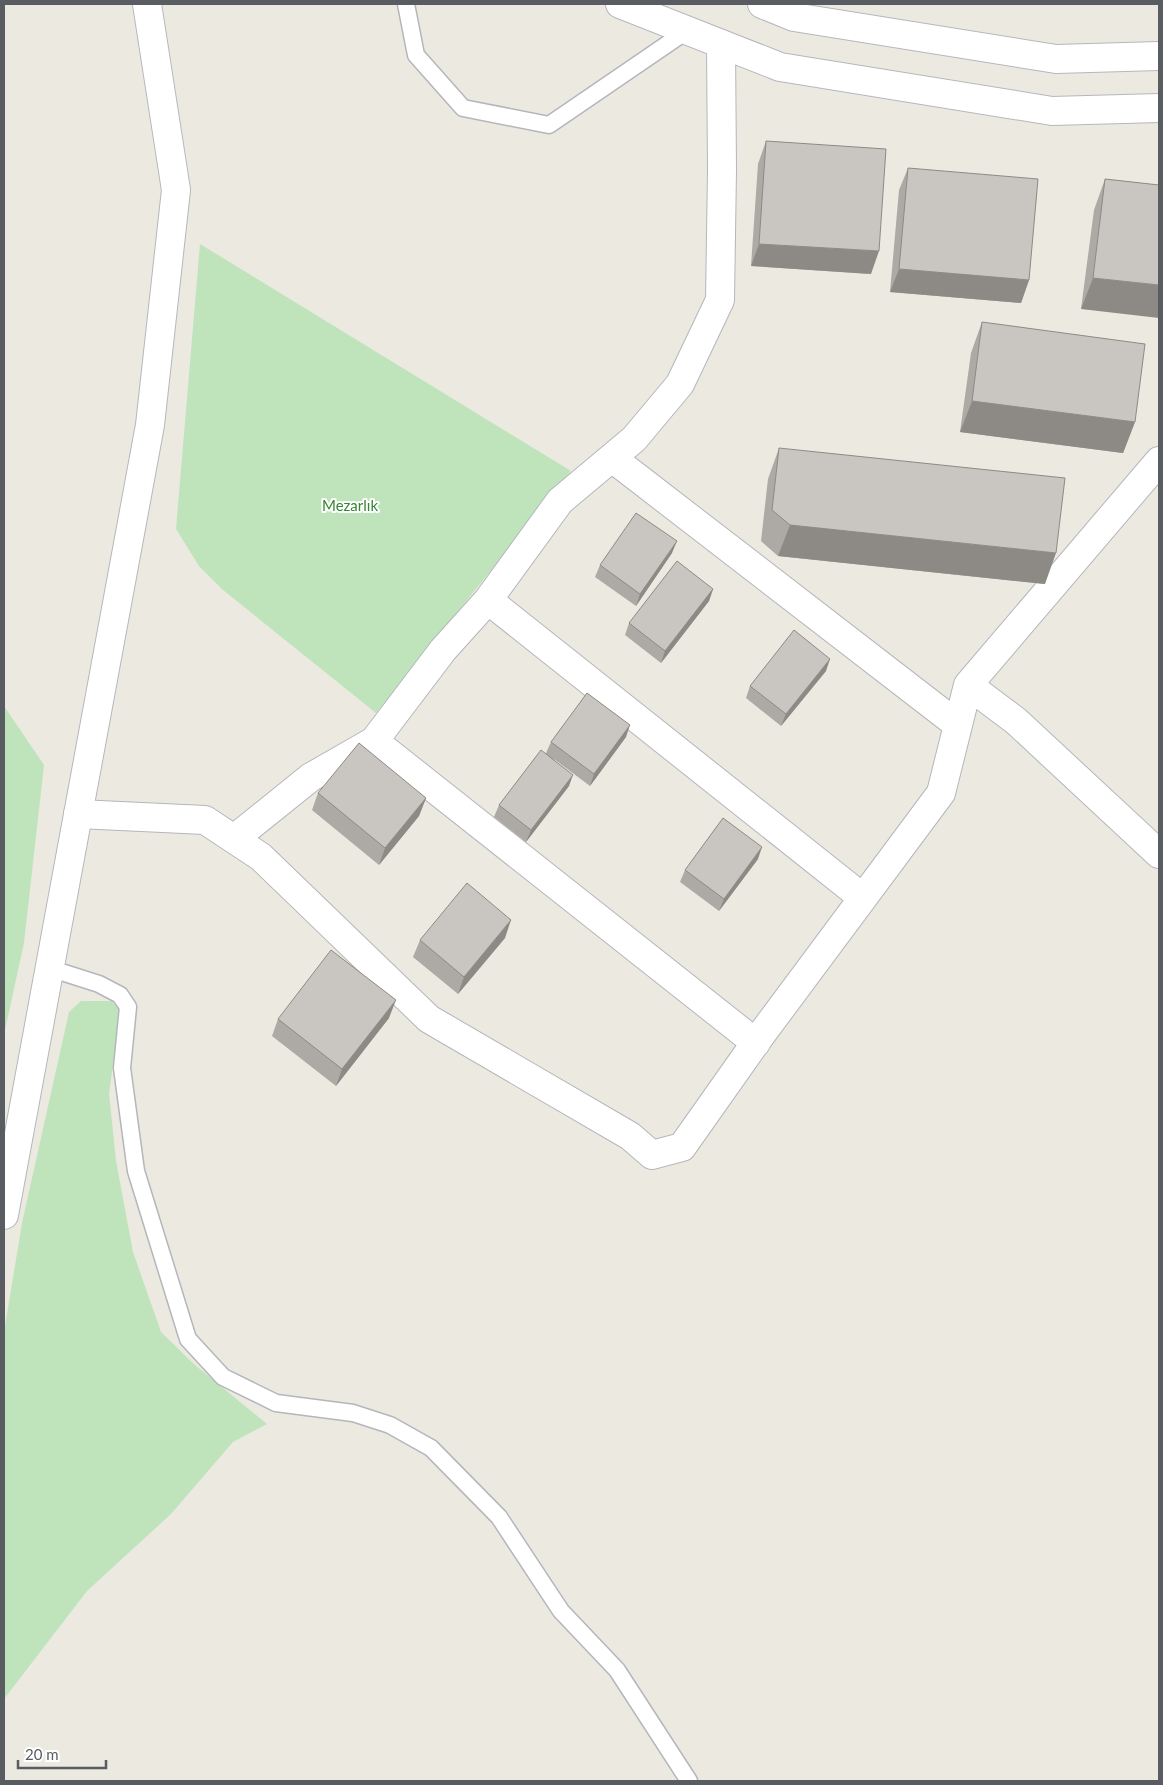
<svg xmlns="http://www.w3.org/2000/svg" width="1163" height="1785" font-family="Lato,sans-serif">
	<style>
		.green { fill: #bfe4bc }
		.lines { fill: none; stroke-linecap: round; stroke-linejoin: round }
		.lane-casing { stroke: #b3b7bb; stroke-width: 19 }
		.street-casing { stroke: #b3b7bb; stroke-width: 30 }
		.secondary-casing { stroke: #b4b8bd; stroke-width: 30 }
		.lane { stroke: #fff; stroke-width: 16 }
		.street { stroke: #fff; stroke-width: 28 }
		.secondary { stroke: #fff; stroke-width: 28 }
		.wall { fill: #ada9a5 }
		.shaded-wall { fill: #8d8a86 }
		.building { fill: #c9c5c0; stroke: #8d8a86 }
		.labels { text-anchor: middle; stroke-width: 4; stroke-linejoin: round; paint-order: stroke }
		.park-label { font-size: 15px; fill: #368534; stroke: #fff }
	</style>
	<rect width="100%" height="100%" fill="#ece9e0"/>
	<!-- green -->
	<path class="green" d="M200,244l371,227 -195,242 -153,-123 -24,-24 -23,-37z
		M4,706l40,59 -20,178 -20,92z
		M81,1001h30l10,8 -12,84 7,68 17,91 28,80 34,33 72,59 -34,18 -62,72 -84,77 -83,108v-367l18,-109 47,-211z"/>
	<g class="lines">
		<!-- lane casing -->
		<g class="lane-casing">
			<path id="lane" d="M406,4l10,51 47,53 86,17 139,-95
				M49,968l50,16 21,11 8,12 -6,61 14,103 52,168 35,38 53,26 77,10 37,12 41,23 68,69 62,94 56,59 72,111"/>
		</g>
		<!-- street casing -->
		<g class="street-casing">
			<path id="street" d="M612,458l346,267
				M488,600l375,298
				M968,685l48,36 143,133
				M374,741l382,302
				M78,814l127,6 56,37 168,162 201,117 22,19 30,-8 79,-112 180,-242 27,-108 191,-224
				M234,839l77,-62 63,-36 69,-91 45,-50 72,-99 74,-62 46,-55 40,-84 2,-130 -1,-126"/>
		</g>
		<!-- secondary casing -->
		<g class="secondary-casing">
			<path id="secondary" d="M620,4l160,63 272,44 107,-3
				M762,4l32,13 262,42 103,-3
				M4,1215l146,-790 26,-235 -29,-186"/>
		</g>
		<!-- lane -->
		<use href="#lane" class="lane"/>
		<!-- street -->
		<use href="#street" class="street"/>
		<!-- secondary -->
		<use href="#secondary" class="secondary"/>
	</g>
	<!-- wall -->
	<path class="wall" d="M766,141l105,133 -120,-8 7,-102z
		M908,168l121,112 -8,23 -131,-11 9,-102z
		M1105,179l54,6 -78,124 13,-99z
		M982,322l153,100 -12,31 -163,-21 11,-79z
		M779,448l266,136 -267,-28 -17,-15 7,-62z
		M672,553l-36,53 -41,-29 5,-12z
		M713,589l-4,12 -48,62 -36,-28 4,-12z
		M826,671l-45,55 -35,-28 4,-12z
		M626,737l-36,49 -36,-27 15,27 -43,56 -32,-25 5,-12 47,-52 5,-11z
		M318,793l108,5 -7,18 -40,49 -67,-55z
		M758,859l-39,52 -39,-29 5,-12z
		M505,938l-47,56 -45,-37 7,-17z
		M389,1018l-53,68 -64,-50 6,-17z"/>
	<!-- shaded-wall -->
	<path class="shaded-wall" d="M759,244l120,7 -8,23 -120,-8z
		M899,269l130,11 -8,23 -131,-11z
		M1093,278l66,7v33l-78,-9z
		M972,401l163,21 -12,31 -163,-21z
		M790,525l266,28 -11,31 -267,-28z
		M677,541l-5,12 -36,53 4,-12z
		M713,589l-4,12 -48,62 4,-12z
		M830,659l-4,12 -45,55 5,-12z
		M630,725l-4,12 -36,49 4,-12z
		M573,775l-4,11 -43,56 5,-12z
		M426,798l-7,18 -40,49 6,-17z
		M762,847l-4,12 -39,52 5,-12z
		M511,920l-6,18 -47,56 6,-17z
		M396,1000l-7,18 -53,68 6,-17z"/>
	<!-- building -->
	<path class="building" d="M766,141l120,8 -7,102 -120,-7z
		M908,168l130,11 -9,101 -130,-11z
		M1105,179l54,6v100l-66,-7z
		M982,322l163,22 -10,78 -163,-21z
		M779,448l286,30 -9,75 -266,-28 -18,-15z
		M636,513l41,28 -37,53 -40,-29z
		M677,561l36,28 -48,62 -36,-28z
		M794,630l36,29 -44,55 -36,-28z
		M587,693l43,32 -36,49 -43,-32z
		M359,743l67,55 -41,50 -67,-55z
		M541,750l32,25 -42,55 -32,-25z
		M723,818l39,29 -38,52 -39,-29z
		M467,883l44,37 -47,57 -44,-37z
		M331,950l65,50 -54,69 -64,-50z"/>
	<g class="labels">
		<!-- park labels -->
		<g class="park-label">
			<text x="350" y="511">Mezarlık</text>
		</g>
	</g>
	<!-- border -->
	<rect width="1163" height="1785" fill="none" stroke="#595d62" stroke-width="10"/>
	<!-- scale -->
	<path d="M18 1760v8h88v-8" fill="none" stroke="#595d62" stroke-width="2.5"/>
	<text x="25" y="1760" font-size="15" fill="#595d62" stroke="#ffffff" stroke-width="4" paint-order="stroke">20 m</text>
</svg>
